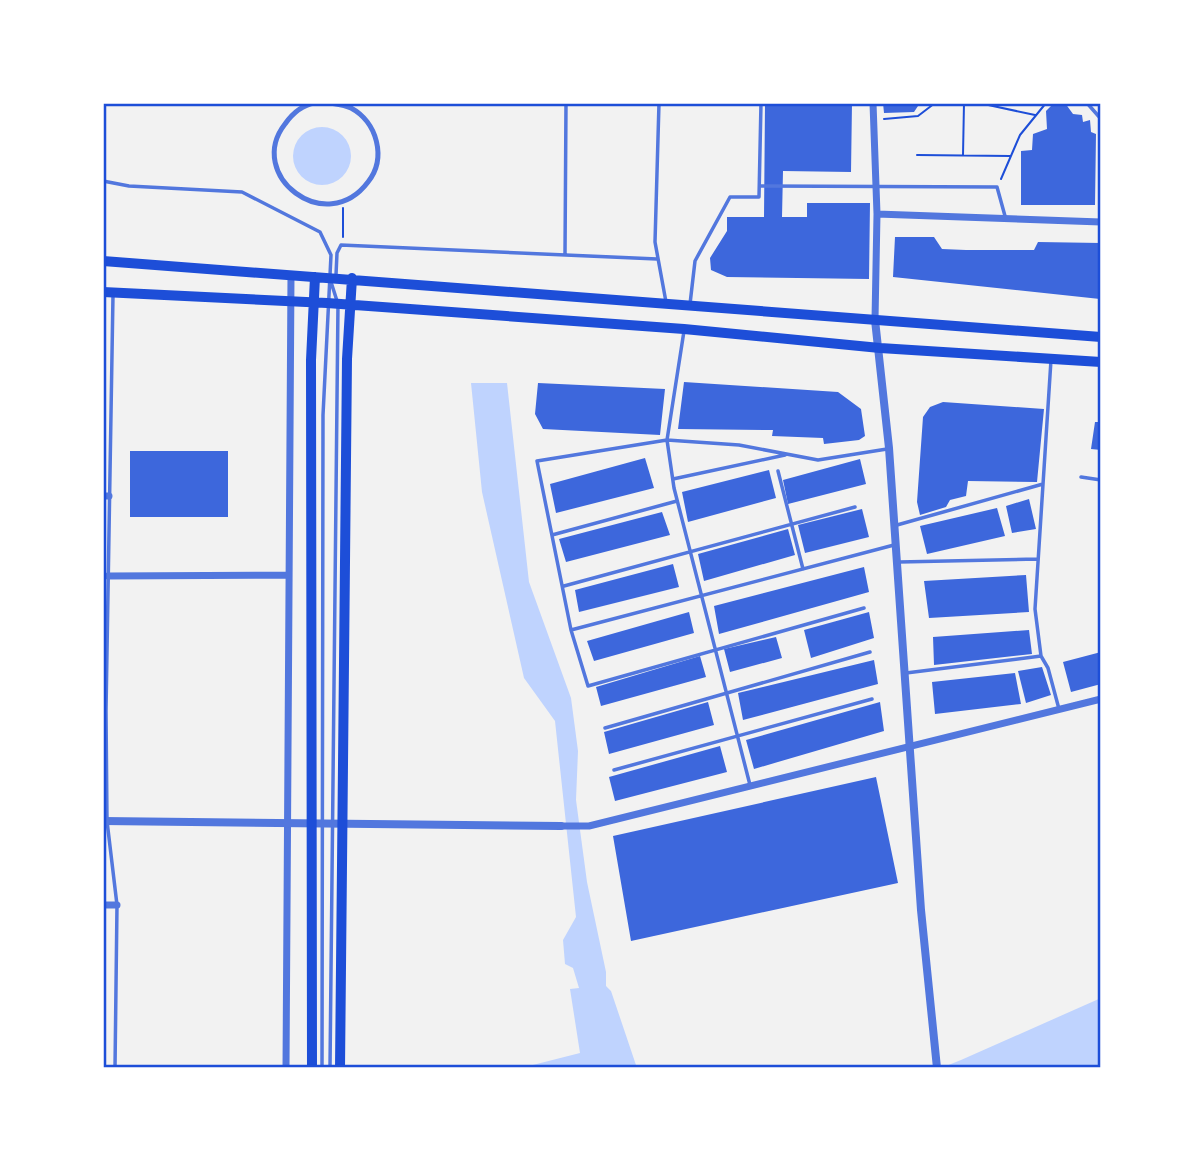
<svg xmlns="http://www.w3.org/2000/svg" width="1204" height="1171" font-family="'Golos Text',sans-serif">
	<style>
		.water { fill: #bfd3fe }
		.building { fill: #3d67dc }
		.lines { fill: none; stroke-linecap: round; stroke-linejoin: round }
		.path { stroke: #1d4ed8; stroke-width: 2 }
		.service { stroke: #5277de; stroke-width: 3.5 }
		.pedestrian { stroke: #5277de; stroke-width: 5 }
		.minor { stroke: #5277de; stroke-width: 7 }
		.tertiary { stroke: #5277de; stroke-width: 8 }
		.primary { stroke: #1d4ed8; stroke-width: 10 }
		.neatline { fill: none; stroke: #1d4ed8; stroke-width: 2.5 }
	</style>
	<rect width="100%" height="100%" fill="#f2f2f2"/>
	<!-- water -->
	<path class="water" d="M293 156a29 29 0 1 1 58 0a29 29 0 1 1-58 0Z
		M471,383h36l22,199 42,116 7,53 -2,49 11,82 19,90v14l5,5 26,77h-116l59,-15 -10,-64 9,-1 -6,-20 -8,-4 -2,-24 13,-23 -21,-196 -31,-43 -42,-186z
		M1101,998v70h-160l20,-8z"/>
	<!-- building -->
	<path class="building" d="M765,103h87l-1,69 -68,-1 -1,46h25v-14h63l-1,76 -142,-2 -16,-7 -1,-12 17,-27v-14h37z
		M883,103h37l-6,9 -30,1z
		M1054,103h11l8,11 9,1 1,7 7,-2 1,12 5,2 -1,71h-74v-54l11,-1 1,-16 14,-5 -1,-18z
		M895,237h39l8,12 24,1h68l4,-8 63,1 -1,56 -207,-22z
		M684,382l154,10 23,17 4,27 -6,4 -35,4 -1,-6 -51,-2 1,-6 -95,-1z
		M538,383l127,6 -5,46 -117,-6 -8,-15z
		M943,402l101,7 -7,73 -69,-1 -2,15 -16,4 -4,7 -26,8 -3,-13 6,-85 7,-10z
		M1095,422h6v28l-10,-1z
		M130,451h98v66h-98z
		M645,458l9,30 -98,25 -6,-29z
		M860,459l6,25 -78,20 -5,-24z
		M769,470l7,28 -88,24 -6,-30z
		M1029,499l7,30 -24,4 -6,-27z
		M997,508l8,28 -78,18 -7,-28z
		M862,509l7,28 -64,16 -7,-28z
		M662,512l8,23 -104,27 -7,-23z
		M788,529l7,26 -91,26 -6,-27z
		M673,564l6,23 -100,25 -4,-22z
		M864,567l5,25 -150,42 -5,-28z
		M1026,575l3,37 -100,6 -5,-37z
		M689,612l5,21 -100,28 -7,-20z
		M869,612l5,26 -63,20 -7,-28z
		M1029,630l3,24 -98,11 -1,-28z
		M776,637l6,21 -52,14 -6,-23z
		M1101,652v32l-30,8 -8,-30z
		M700,656l6,21 -105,29 -5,-19z
		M874,660l4,24 -135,36 -5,-27z
		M1042,667l9,28 -25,8 -8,-32z
		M1015,673l6,31 -86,10 -3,-32z
		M708,702l6,23 -105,29 -5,-22z
		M880,702l4,29 -130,38 -8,-29z
		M720,746l7,26 -112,29 -6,-24z
		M876,777l22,106 -267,58 -18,-105z"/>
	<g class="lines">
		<!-- path -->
		<path class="path" d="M979,103l56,12
			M884,119l34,-3 17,-13
			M917,155l93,1
			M963,155l1,-52
			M1001,179l19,-44 26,-32
			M343,237v-29"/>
		<!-- service -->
		<path class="service" d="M659,103l-4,139 11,60
			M1087,103l14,16
			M103,181l26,5 113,6 78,40 11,23 -8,160 -1,653
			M760,186l237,1 8,29
			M565,254l1,-151
			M336,275l1,-22 4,-8 316,14
			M113,295l-7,416 1,110 10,84 -2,163
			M690,304l5,-43 35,-64h29l2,-94
			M684,331l-17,109 7,48 76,297
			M1051,360l-16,249 6,47 7,12 11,41
			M778,471l25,98
			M1081,477l20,3
			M673,479l112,-24
			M897,525l146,-41
			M552,535l125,-34
			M899,562l138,-3
			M564,586l291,-79
			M864,608l-276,78 -17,-56 -34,-169 130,-21 72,5 79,15 69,-11
			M571,630l323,-85
			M906,673l135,-17
			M605,728l265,-76
			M614,770l258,-71
			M330,1068l8,-764 -7,-22"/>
		<!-- pedestrian -->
		<path class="pedestrian" d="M315,103c-13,2 -23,11 -30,21 -40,51 41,114 83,58 19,-24 9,-60 -17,-74 -6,-3 -15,-4 -21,-5"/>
		<!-- minor -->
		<path class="minor" d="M873,103l4,111 -2,106
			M877,214l224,8
			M103,496h6
			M108,576l180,-1
			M561,826h28l512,-127
			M103,905h14
			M286,1068l5,-793"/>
		<!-- tertiary -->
		<path class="tertiary" d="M875,320l14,128 32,462 16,158
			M103,821l458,5"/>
		<!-- primary -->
		<path class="primary" d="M103,261l998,76
			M103,292l224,11 357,26 196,19 221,14
			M312,1068l-1,-708 4,-83
			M340,1068l7,-709 5,-81"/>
	</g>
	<!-- border -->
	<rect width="1204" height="1171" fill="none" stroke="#ffffff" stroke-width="210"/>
	<rect x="105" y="105" width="994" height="961" class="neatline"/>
</svg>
